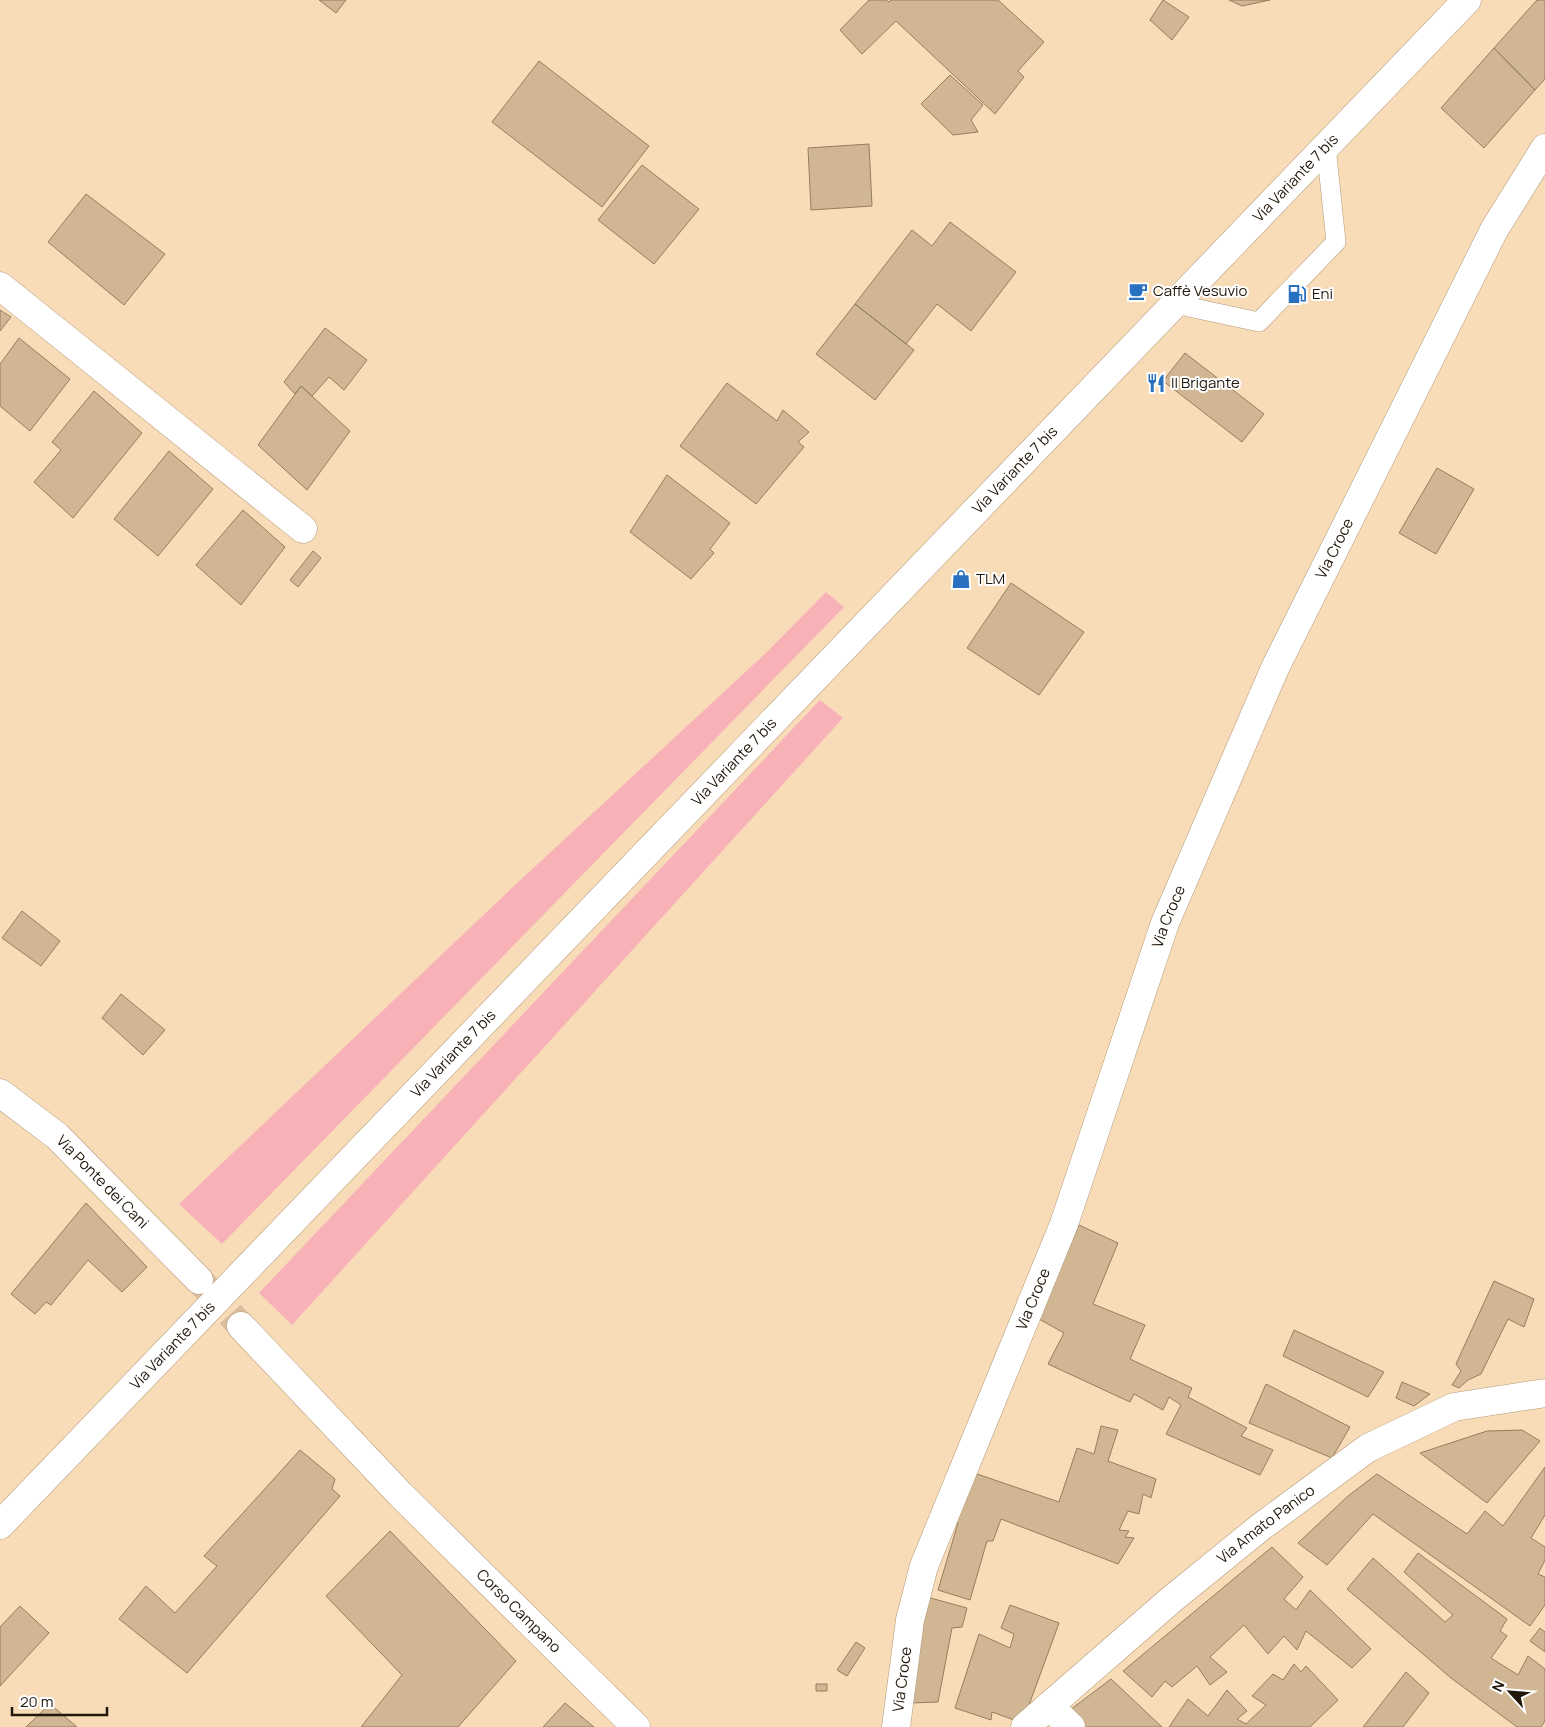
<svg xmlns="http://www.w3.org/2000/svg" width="1545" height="1727" font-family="Manrope,sans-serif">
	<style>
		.green { fill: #f8b2b7 }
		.building { fill: #d1b693; stroke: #967d5c }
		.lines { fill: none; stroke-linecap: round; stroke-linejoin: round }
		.secondary-tunnel { stroke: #d8be9e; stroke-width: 28; stroke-dasharray: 28 14; stroke-linecap: butt }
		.lane-casing { stroke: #b49977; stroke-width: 20 }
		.street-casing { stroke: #b49977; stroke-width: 29 }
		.secondary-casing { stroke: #b49977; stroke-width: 29 }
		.primary-casing { stroke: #b49977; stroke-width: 29 }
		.lane { stroke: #fff; stroke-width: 19 }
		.street { stroke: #fff; stroke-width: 28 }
		.secondary { stroke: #fff; stroke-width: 28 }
		.primary { stroke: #fff; stroke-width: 28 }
		.labels { text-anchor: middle; stroke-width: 4; stroke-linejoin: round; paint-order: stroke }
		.street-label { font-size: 15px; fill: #201609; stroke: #fff }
		.poi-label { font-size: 15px; fill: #201609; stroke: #fff; text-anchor: start }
	</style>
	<rect width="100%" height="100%" fill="#f8dcb8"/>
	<!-- green -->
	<path class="green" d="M826,592l18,15 -622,637 -43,-40 335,-318 252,-233z
		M820,700l23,18 -551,607 -33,-32z"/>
	<!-- building -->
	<path class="building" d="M319,0h27l-10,13z
		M869,0h17l3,2 2,-2h107l46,42 -26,29 6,6 -29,37 -99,-93 -34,33 -22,-24z
		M1163,0l26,17 -17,23 -22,-20z
		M1229,0h41l-28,6z
		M1537,0h8v79l-10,11 -41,-42z
		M1494,48l41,42 -51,58 -43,-40z
		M539,61l110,85 -47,61 -110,-85z
		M950,75l33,30 -12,15 7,12 -25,3 -32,-31z
		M869,144l3,62 -61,4 -3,-62z
		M642,165l57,44 -45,55 -56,-44z
		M86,194l79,60 -41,51 -76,-63z
		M950,222l66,50 -45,59 -34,-27 -31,40 -51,-40 57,-74 20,16z
		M855,304l59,46 -39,50 -59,-46z
		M0,310l11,7 -11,14z
		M325,328l42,32 -23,30 -15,-13 -17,19 -11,-10 -6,8 -11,-12z
		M19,338l51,41 -40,52 -30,-25v-42z
		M1185,353l79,61 -22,28 -79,-61z
		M727,383l50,38 6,-11 26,22 -11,10 6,5 -48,57 -76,-58z
		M301,386l49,45 -43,59 -49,-45z
		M94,391l48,42 -69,85 -39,-36 27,-32 -9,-8z
		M169,451l44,38 -55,67 -44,-37z
		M1437,468l37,21 -38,65 -37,-21z
		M667,475l63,48 -20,26 4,4 -23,26 -61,-47z
		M243,510l42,37 -44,58 -45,-40z
		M313,551l8,7 -23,29 -8,-7z
		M1011,583l73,49 -45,63 -72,-47z
		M22,911l38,30 -19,25 -39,-28z
		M121,994l44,36 -22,25 -41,-37z
		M86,1203l61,64 -25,25 -34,-32 -37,45 -5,-3 -11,12 -24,-20z
		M1079,1225l39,18 -25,61 52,21 -15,34 62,29 -4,9 59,31 -6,8 32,14 -13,25 -94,-41 15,-29 -12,-8 -6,13 -29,-16 -4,8 -82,-38 16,-31 -25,-14z
		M1494,1281l40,18 -10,28 -16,-8 -27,55 -13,6 -9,8 -7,-3 9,-14 -5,-7z
		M1294,1330l90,42 -16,25 -85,-41z
		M1402,1382l28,12 -16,12 -18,-8z
		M1266,1384l84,43 -18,31 -83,-35z
		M1101,1426l17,4 -10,31 48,18 -5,19 -8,-4 -4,20 -11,-3 -9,19 10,1 -4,6 9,1 -16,26 -117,-45 -8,22h-6l-17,59 -32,-10 20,-67 -5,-1 24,-48 82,28 18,-54 17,6z
		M1522,1430l18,11 -53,62 -67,-50 67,-22z
		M300,1450l35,29 -3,10 8,7 -153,177 -68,-54 27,-33 29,27 42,-47 -13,-10z
		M1545,1467v48l-14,23 14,9v13l-7,14 7,3v28l-15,21 -157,-112 -46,51 -29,-22 50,-47 29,-22 90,60 18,-23 18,15z
		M390,1531l126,130 -58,66h-97l41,-52 -76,-79z
		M1272,1547l31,30 -19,22 12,11 14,-20 61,59 -19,19 -46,-37 -9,19 -13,-14 -16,18 -24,-29 -34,32 17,15 -17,13 -13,-19 -25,21 -7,-6 -13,16 -29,-26z
		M1418,1553l89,66 -7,12 7,5 -16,22 27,17 10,-19 17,13v52l-4,6h-24l-66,-49 -104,-89 26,-31 72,64 8,-7 -49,-43z
		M927,1597l40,11 -5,19 -10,1 -14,74 -27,1z
		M1010,1605l49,18 -30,82 -15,15 -22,-8 -1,8 -36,-12 24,-74 31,14 4,-14 -13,-6z
		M20,1606l29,27 -49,53v-59z
		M1540,1628l5,4v20l-15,-11z
		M856,1642l9,6 -18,28 -10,-6z
		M1294,1664l7,8 5,-6 32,34 -28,27h-141l19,-28 20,17 19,-26 20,21 -10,8 9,5 20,-19 -14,-9 21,-22 10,6z
		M1406,1672l23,21 -26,34h-40z
		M1111,1679l51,48h-80l-16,-14z
		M816,1684h11v7h-11z
		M565,1703l29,24h-51z
		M50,1704l27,23h-51z"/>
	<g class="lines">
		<!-- secondary-tunnel -->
		<path class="secondary-tunnel" d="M202,1283l39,43"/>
		<!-- lane casing -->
		<g class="lane-casing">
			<path id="lane" d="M1175,304l84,18 77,-80 -10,-96"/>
		</g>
		<!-- street casing -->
		<g class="street-casing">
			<g id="street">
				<path d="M0,286l303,243"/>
				<path d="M1049,1706l22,21"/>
				<path id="s1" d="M896,1727l14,-107 14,-54 140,-342 101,-301 110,-255 219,-438 51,-82"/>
				<path id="s2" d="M1025,1727l147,-128 90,-73 106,-78 86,-41 91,-14"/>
			</g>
		</g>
		<!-- secondary casing -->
		<g class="secondary-casing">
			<g id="secondary">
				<path id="s3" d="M0,1093l57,43 142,144"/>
				<path id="s4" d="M241,1326l159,168 236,233"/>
			</g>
		</g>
		<!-- primary casing -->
		<g class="primary-casing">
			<g id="primary">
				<path id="s5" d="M0,1525l1467,-1525"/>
			</g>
		</g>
		<!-- lane -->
		<use href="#lane" class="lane"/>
		<!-- street -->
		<use href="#street" class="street"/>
		<!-- secondary -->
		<use href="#secondary" class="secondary"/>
		<!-- primary -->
		<use href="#primary" class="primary"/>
	</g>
	<!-- icons -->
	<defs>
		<g id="cafe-bare" transform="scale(1.5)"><path d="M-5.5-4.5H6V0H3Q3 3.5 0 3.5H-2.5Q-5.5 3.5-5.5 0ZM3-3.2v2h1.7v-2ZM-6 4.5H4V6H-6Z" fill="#2870c0" stroke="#fff" stroke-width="2.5" paint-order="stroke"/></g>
		<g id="fuel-bare" transform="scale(1.5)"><path d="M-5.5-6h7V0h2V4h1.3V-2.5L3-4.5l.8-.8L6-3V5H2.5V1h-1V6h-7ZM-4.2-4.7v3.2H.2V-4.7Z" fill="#2870c0" stroke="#fff" stroke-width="2.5" paint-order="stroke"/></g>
		<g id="restaurant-bare" transform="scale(1.5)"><path d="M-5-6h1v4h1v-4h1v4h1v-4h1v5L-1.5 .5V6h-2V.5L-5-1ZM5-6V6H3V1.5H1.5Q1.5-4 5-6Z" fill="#2870c0" stroke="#fff" stroke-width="2.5" paint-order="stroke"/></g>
		<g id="shop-bare" transform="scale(1.5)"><path d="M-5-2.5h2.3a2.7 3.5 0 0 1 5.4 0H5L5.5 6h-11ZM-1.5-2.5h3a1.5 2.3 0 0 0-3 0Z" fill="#2870c0" stroke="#fff" stroke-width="2.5" paint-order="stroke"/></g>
	</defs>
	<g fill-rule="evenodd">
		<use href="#cafe-bare" x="1138" y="291"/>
		<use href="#fuel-bare" x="1297" y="294"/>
		<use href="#restaurant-bare" x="1156" y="383"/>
		<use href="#shop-bare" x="961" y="579"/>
	</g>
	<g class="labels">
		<!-- street labels -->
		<g class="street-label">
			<text dy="5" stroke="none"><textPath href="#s5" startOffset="1869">Via Variante 7 bis</textPath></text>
			<text dy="5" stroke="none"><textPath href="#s5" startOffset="1464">Via Variante 7 bis</textPath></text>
			<text dy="5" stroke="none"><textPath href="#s1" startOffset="1262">Via Croce</textPath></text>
			<text dy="5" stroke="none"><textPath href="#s5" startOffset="1059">Via Variante 7 bis</textPath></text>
			<text dy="5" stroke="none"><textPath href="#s1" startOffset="858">Via Croce</textPath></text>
			<text dy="5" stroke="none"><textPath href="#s5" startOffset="654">Via Variante 7 bis</textPath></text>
			<text dy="5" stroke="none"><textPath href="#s3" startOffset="136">Via Ponte dei Cani</textPath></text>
			<text dy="5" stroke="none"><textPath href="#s1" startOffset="452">Via Croce</textPath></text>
			<text dy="5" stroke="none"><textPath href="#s5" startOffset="249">Via Variante 7 bis</textPath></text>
			<text dy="5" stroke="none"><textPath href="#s2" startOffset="315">Via Amato Panico</textPath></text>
			<text dy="5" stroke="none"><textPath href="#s4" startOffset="398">Corso Campano</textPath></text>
			<text dy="5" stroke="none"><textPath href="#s1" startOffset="48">Via Croce</textPath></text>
		</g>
		<!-- poi labels -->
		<g class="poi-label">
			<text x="1153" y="296">Caffè Vesuvio</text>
			<text x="1312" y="299">Eni</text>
			<text x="1171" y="388">Il Brigante</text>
			<text x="976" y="584">TLM</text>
		</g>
	</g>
	<!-- north arrow -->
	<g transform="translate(1510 1692) rotate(296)" stroke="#ffffff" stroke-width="4" paint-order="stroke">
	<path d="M0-4L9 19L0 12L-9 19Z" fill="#201609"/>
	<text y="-8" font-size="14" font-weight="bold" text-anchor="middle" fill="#201609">N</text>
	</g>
	<!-- scale -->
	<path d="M12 1707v8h95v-8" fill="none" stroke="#201609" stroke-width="2.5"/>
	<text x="20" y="1707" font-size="15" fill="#201609" stroke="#ffffff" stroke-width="4" paint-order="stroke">20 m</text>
</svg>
